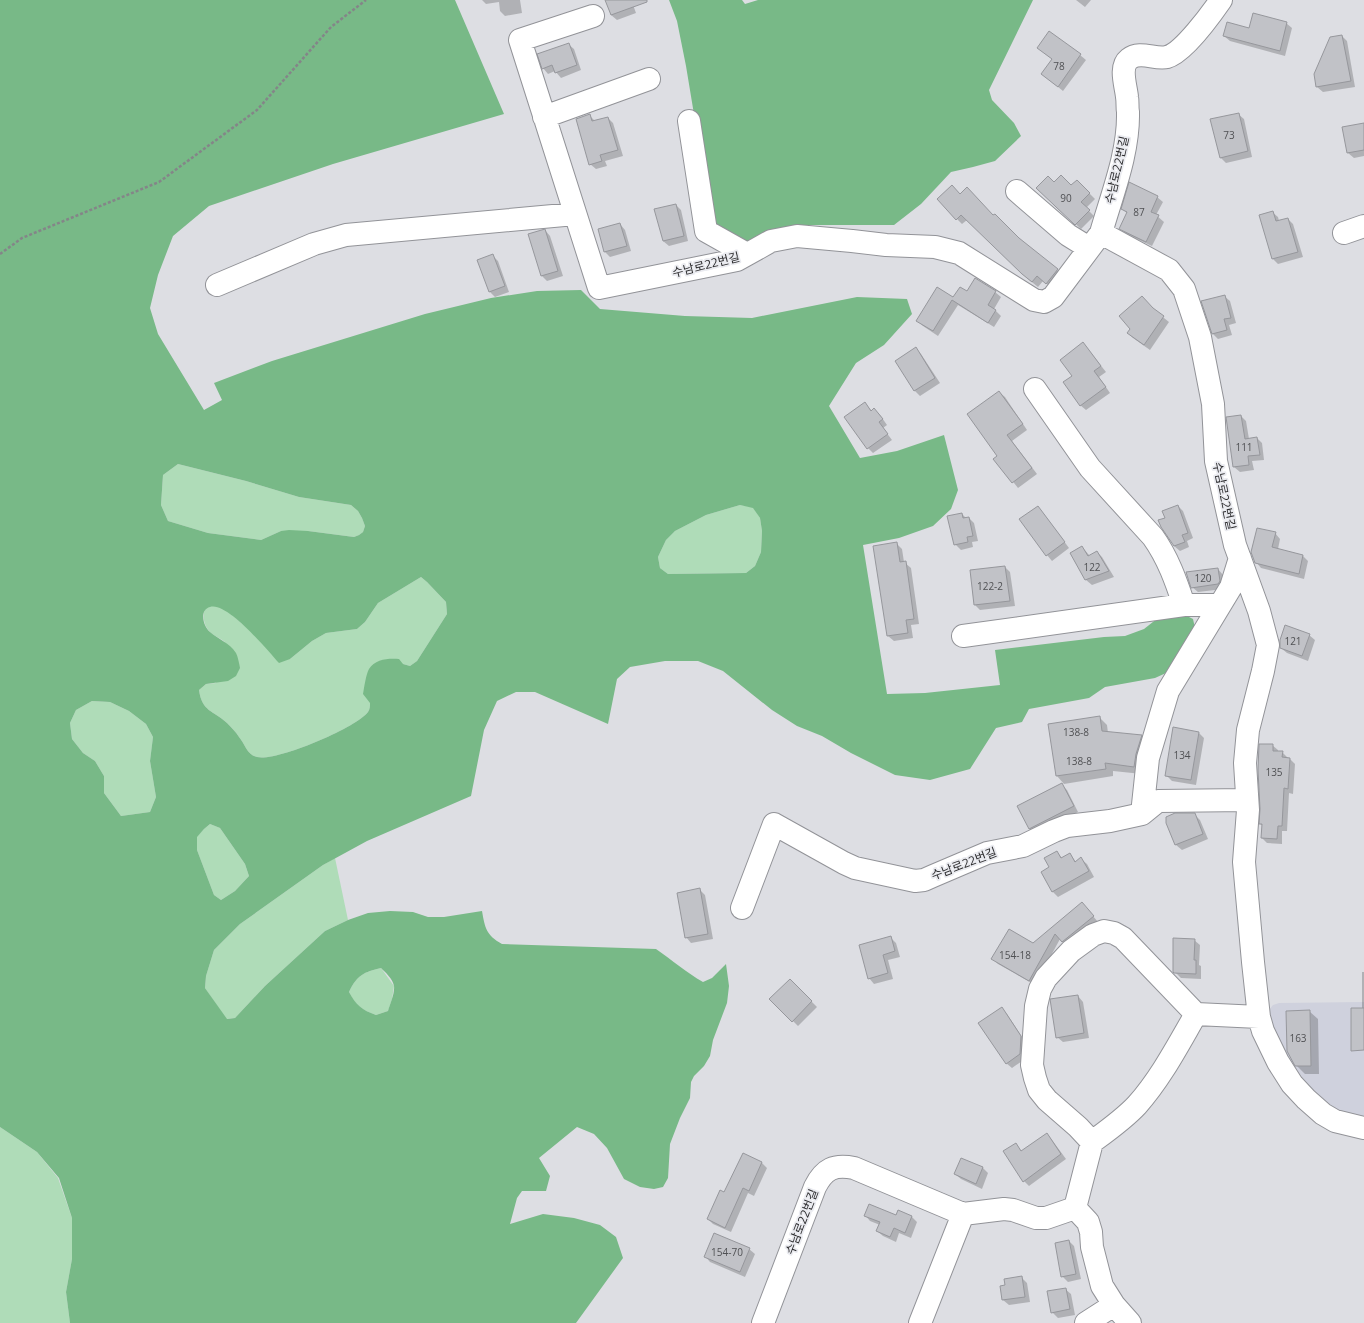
<svg xmlns="http://www.w3.org/2000/svg" width="1364" height="1323" font-family="'Open Sans','Noto Sans KR',sans-serif">
	<style>
		.built { fill: #cfd1dd }
		.green { fill: #afdcb8 }
		.forest { fill: #78b987; fill-rule: evenodd }
		.shadow { fill: #0003 }
		.building { fill: #c1c2c7; stroke: #96979c }
		.lines { fill: none; stroke-linecap: round; stroke-linejoin: round }
		.minor-casing { stroke: #929398; stroke-width: 24 }
		.path { stroke: #848588; stroke-width: 2.5; stroke-dasharray: 3 2; stroke-linecap: butt }
		.minor { stroke: #fff; stroke-width: 22 }
		.labels { text-anchor: middle; stroke-width: 3.5; stroke-linejoin: round; paint-order: stroke }
		.number-label { font-size: 10px; fill: #505154 }
		.street-label { font-size: 12px; fill: #2b2b2d; stroke: #eaebf0 }
	</style>
	<rect width="100%" height="100%" fill="#dddee3"/>
	<!-- built -->
	<path class="built" d="M1364,1002v119l-30,-8 -53,-54 -12,-49 4,-5 6,-2z"/>
	<!-- green -->
	<path class="green" d="M178,464l68,17 53,16 52,8 7,6 4,7 3,8 -2,6 -4,3 -5,2 -46,-6h-27l-20,9 -53,-7 -40,-12 -7,-16 2,-30z
		M740,505l13,2 7,11 2,13 -1,21 -6,14 -9,7 -78,1 -8,-6 -2,-11 8,-17 9,-9 31,-16z
		M421,577l6,5 19,20 1,12 -30,47 -7,5 -7,-2 -33,39c0,3 0,6 -2,9 -12,16 -92,50 -111,45 -10,-2 -12,-13 -18,-20 -3,-5 -8,-10 -12,-14 -14,-13 -25,-11 -28,-33l7,-6 10,-1 9,-41c-5,-4 -11,-6 -15,-10 -9,-9 -10,-30 7,-26 11,3 19,13 28,20 15,12 30,22 45,33l22,-18 14,-8 31,-4 8,-7 13,-19z
		M92,701l18,1 19,9 17,13 7,13 -3,24 6,36 -6,15 -29,4 -17,-23v-17l-9,-15 -12,-8 -11,-14 -2,-16 6,-13z
		M210,824l10,4 25,36 4,12 -14,15 -14,9 -7,-5 -17,-45 -1,-13 8,-8z
		M335,858l13,62 -23,11 -60,55 -30,32 -9,1 -21,-31 1,-12 8,-26 26,-26 83,-59z
		M381,968l13,18 -2,13 -4,12 -12,4c-14,-5 -21,-10 -27,-23 8,-17 15,-20 32,-24z
		M0,1127l37,25 21,26 14,40v41l-6,33 4,31h-70z"/>
	<!-- forest -->
	<path class="forest" d="M0,0h455l49,114 -171,50 -124,42 -36,30 -15,39 -8,33 8,26 46,76 18,-10 -8,-17 58,-22 153,-47 66,-16 46,-7 44,-1 19,19 85,7 67,2 105,-21 50,2 5,15 -28,31 -28,18 -27,43 31,52 37,-7 47,-16 14,55 -7,19 -18,17 -34,12 -36,7 24,149 38,-1 75,-8 -5,-35 109,-13 21,-1 19,-7 14,-11 27,-3 8,4 2,9 -20,36 -9,9 -11,5 -50,9 -16,11 -60,11 -7,13 -26,6 -26,41 -40,11 -35,-5 -44,-22 -29,-17 -25,-10 -25,-16 -49,-39 -25,-10h-33l-35,6 -13,12 -9,45 -73,-32h-19l-19,9 -13,29 -13,66 -104,45 -44,24 -83,59 -26,26 -8,26 -1,12 22,31 8,-1 30,-32 60,-55 23,-11 20,-7 22,-2 23,1 15,5h16l38,-6c3,17 4,24 20,33l154,5c16,11 31,24 47,33l9,-4 14,-14 3,22 -2,17 -14,37 -3,16 -6,10 -10,10 -3,6 -1,16 -10,20 -10,26 -2,34 -5,9 -9,2 -14,-2 -16,-8 -17,-31 -13,-14 -17,-7 -38,31 11,18 -4,15h-24l-5,7 -7,26 33,-10 31,4 26,7 16,12 7,21 -47,65h-506l-4,-31 6,-33v-41l-13,-40 -22,-26 -37,-25zM178,464l68,17 53,16 52,8 7,6 4,7 3,8 -2,6 -4,3 -5,2 -46,-6 -19,-1 -8,1 -20,9 -53,-7 -40,-12 -7,-16 2,-30zM740,505l13,3 7,10 2,13 -1,21 -6,14 -9,7 -78,1 -8,-6 -2,-11 8,-17 9,-9 31,-16zM421,577l6,5 19,20 1,12 -30,47 -7,5 -7,-2 -4,-5c-10,-1 -24,0 -30,10 -3,5 -5,19 -6,25l7,9c0,3 0,6 -2,9 -12,16 -92,50 -111,45 -10,-2 -12,-13 -18,-20 -3,-5 -8,-10 -12,-14 -14,-13 -25,-11 -28,-33l7,-6 22,-3 8,-5 4,-8c-1,-5 -2,-11 -4,-15 -7,-11 -17,-13 -26,-21 -7,-6 -11,-22 0,-25 17,-6 58,44 69,56l11,-4 22,-18 14,-8 31,-4 8,-7 13,-19zM92,701l18,1 19,9 17,13 7,13 -3,24 6,36 -6,15 -29,4 -17,-23v-17l-9,-15 -12,-8 -11,-14 -2,-16 6,-13zM210,824l10,4 25,36 4,12 -14,15 -14,9 -7,-5 -17,-45v-13l7,-8zM381,968c4,4 12,11 13,18 1,7 -4,18 -6,25l-12,4c-14,-5 -20,-10 -27,-23 8,-17 15,-20 32,-24z
		M669,0h73l3,4 13,-4h275l-44,90 3,10 22,23 7,13 -26,25 -22,6 -22,5 -30,32 -27,21h-82l-36,4 -29,15 -33,-18 -3,-9 -25,-151 -9,-45z"/>
	<!-- shadow -->
	<path class="shadow" d="M482,0h38l2,13 -17,3 -5,-5 -1,-9 -13,2z
		M606,0h31l-5,2 4,11 -19,7 -6,-5z
		M1076,0h15l-6,7z
		M1286,23l6,5 -7,28 -55,-15 -6,-5 26,-7z
		M1049,32l31,23 6,5 -23,31 -21,-17 10,-15 -14,-11z
		M1342,36l5,5 8,46 -32,5 -6,-5 -2,-13z
		M568,44l6,5 7,21 -20,8 -6,-7 -7,3 -5,-6z
		M1238,114l6,5 8,38 -26,6 -6,-6z
		M589,115l6,6 13,-3 5,5 10,33 -18,5 2,5 -11,3 -6,-5z
		M1364,124v32l-10,2 -6,-5 -5,-25z
		M1077,181l18,18 -9,9 8,8 -13,13 -44,-41 17,-5 17,4z
		M960,195l33,22 70,58 -11,13 -9,-7 -5,6 -10,-8 -61,-59 -5,4 -5,-5z
		M1157,197l6,5 -7,13 8,7 -12,24 -26,-12 -5,-5 7,-15 -6,-5z
		M676,205l5,5 7,31 -19,5 -6,-5z
		M1272,212l6,5 1,4 9,-2 5,5 10,33 -25,7 -5,-5z
		M620,224l5,6 6,21 -21,6 -5,-5z
		M545,230l5,6 13,40 -16,5 -5,-5 -13,-42z
		M492,255l6,6 11,31 -14,5 -5,-5z
		M995,292l6,5 -7,12 7,7 -7,11 -36,-22 -20,31 -15,-10 -5,-5 35,-22z
		M1224,296l6,5 6,22 -7,2 3,10 -14,4 -5,-5 -10,-32z
		M1154,310l15,12 -19,28 -17,-12 -5,-5z
		M1083,343l23,29 -7,5 11,16 -24,17 -6,-5 -7,-29z
		M915,349l6,5 19,29 -20,13 -6,-6z
		M999,392l6,5 22,33 -15,11 25,33 -19,14 -23,-29 3,-3z
		M865,404l7,7 2,-2 6,6 7,10 -4,3 9,12 -19,13 -5,-5z
		M1241,416l5,5 3,18 8,-1 5,5 2,17 -12,1 2,9 -14,2 -6,-5z
		M1178,506l5,5 10,27 -6,3 2,6 -9,4 -6,-5 -8,-28z
		M1038,507l5,6 26,35 -17,13 -5,-6z
		M962,514l4,4h3l5,5 4,18 -6,1 1,5 -12,3 -6,-6z
		M1275,533l5,6 -2,10 25,7 5,5 -4,18 -43,-11 -5,-6z
		M896,543l6,6 2,13 7,6 8,56 -8,1 2,13 -19,3 -6,-5z
		M1082,547l8,9 7,-4 5,5 12,20 -22,8 -6,-5 -15,-26z
		M1005,567l5,5 5,34 -35,4 -5,-5 -4,-34z
		M1218,569l5,6v14l-25,3 -6,-5z
		M1309,635l6,5 -7,21 -21,-8 -6,-5z
		M1099,717l8,8 1,8 33,3 8,8 -7,30 -29,-3v5l-49,8 -7,-8 -8,-52z
		M1199,733l5,5 -8,47 -24,-4 -6,-6z
		M1272,745l6,5v2h4l6,6h1l6,6 -2,30 -4,-1 -2,38h-5v13l-15,-1 -5,-5 1,-12 -3,-2z
		M1062,785l5,5 11,22 -43,22 -6,-5z
		M1194,814l6,6 8,19 -26,11 -6,-5 -9,-22z
		M1057,852l5,6 8,-4 6,8 5,-3 6,5 7,13 -36,20 -5,-5 -11,-19 9,-5z
		M699,889l6,6 8,44 -22,4 -5,-6z
		M1087,909l11,13 -30,25 -8,-8 -25,46 -37,-21 -5,-5 40,-15z
		M891,938l5,5 4,14 -12,3 5,19 -19,5 -5,-6z
		M1194,940l6,5 -1,20 2,1v13l-20,-1 -7,-7z
		M1362,972h2v66l-2,-29z
		M790,980l27,27 -19,19 -27,-27z
		M1078,996l5,6 6,36 -26,4 -6,-5z
		M1001,1008l6,6 19,29 -1,16 -13,9 -6,-5z
		M1309,1011l9,8 1,55h-14l-9,-9z
		M1047,1134l5,6 14,19 -37,27 -5,-5 -20,-29 12,-8 6,8z
		M743,1154l19,9 5,5 -13,28 -6,-3 -17,39 -18,-8 -5,-5 17,-26z
		M962,1159l21,9 5,5 -6,16 -21,-10 -6,-5z
		M898,1211l14,6 5,5 -6,16 -12,-5 -3,9 -13,-6 -6,-5 3,-6 -10,-4 -5,-6 31,1z
		M1069,1241l5,5 7,33 -13,3 -6,-6z
		M749,1249l6,5 -10,23 -35,-15 -5,-6z
		M1021,1277l6,6 3,19 -21,3 -6,-5 -2,-13 6,-1z
		M1065,1289l6,5 4,21 -17,3 -6,-6z"/>
	<!-- building -->
	<path class="building" d="M605,0h42v2l-36,13z
		M1253,13l34,9 -7,29 -57,-15 4,-14 22,6z
		M1049,31l32,23 -23,33 -17,-13 11,-15 -15,-11z
		M1342,35l9,46 -35,6 -2,-13 16,-37z
		M569,43l8,22 -22,8 -3,-8 -10,4 -5,-15z
		M1239,113l9,38 -28,7 -10,-39z
		M590,114l2,7 16,-4 10,33 -18,5 2,6 -13,4 -13,-46z
		M1364,123v27l-17,3 -5,-26z
		M1061,175l10,10 6,-5 13,13 -9,9 9,8 -15,15 -39,-37 12,-12 6,6z
		M1129,182l29,14 -7,16 8,3 -13,27 -27,-13 8,-17 -6,-3z
		M952,185l8,9 7,-7 26,28 2,-1 24,24 39,31 -12,15 -9,-8 -5,6 -10,-8 -61,-59 -5,5 -19,-21z
		M676,204l8,32 -21,5 -9,-32z
		M1273,211l3,10 12,-3 10,34 -26,7 -13,-44z
		M620,223l7,23 -23,6 -6,-23z
		M545,229l13,42 -17,5 -13,-42z
		M493,254l12,32 -16,6 -12,-32z
		M975,278l21,13 -8,14 8,5 -8,13 -36,-23 -19,31 -17,-10 21,-34 16,10 7,-10 7,4z
		M1225,295l6,23 -7,1 3,11 -15,4 -11,-33z
		M1142,296l11,12 11,8 -20,29 -17,-12 3,-4 -11,-13z
		M1083,342l18,24 -7,5 12,16 -26,19 -17,-24 9,-6 -12,-16z
		M916,347l19,31 -21,13 -19,-30z
		M999,391l24,33 -16,11 25,33 -20,15 -19,-24 4,-3 -30,-42z
		M865,402l6,9 3,-3 9,11 -4,3 9,12 -21,15 -23,-32z
		M1241,415l4,24 12,-2 3,18 -12,1 1,9 -16,2 -7,-50z
		M1178,505l10,28 -6,2 3,7 -11,4 -13,-19 -3,-7 7,-2 -3,-7z
		M1038,506l27,36 -19,14 -27,-37z
		M962,513l1,5 6,-1 4,19 -6,1 1,5 -14,3 -7,-29z
		M1257,528l19,4 -4,15 31,8 -4,19 -44,-11 -4,-11z
		M897,542l3,20 6,-1 8,58 -8,1 2,13 -21,3 -14,-90z
		M1082,546l6,10 9,-5 12,20 -24,9 -15,-27z
		M1005,566l5,35 -36,4 -4,-35z
		M1218,568l2,13 -2,3 -27,4 -5,-16z
		M1285,625l25,9 -8,22 -22,-8v-8z
		M1100,716l2,15 40,4 -6,19 -2,13 -29,-4 1,6 -50,7 -8,-52z
		M1173,727l26,5 -8,48 -26,-4z
		M1259,744h14v7h10l-1,6 8,1 -2,31 -4,-1 -2,38h-4l-1,13 -16,-1 1,-14h-3l1,-15 -2,-39z
		M1062,783l12,23 -45,23 -12,-23z
		M1175,813h20l8,21 -28,11 -9,-22v-6z
		M1057,851l4,7 9,-5 5,9 6,-5 8,14 -37,21 -11,-20 8,-5 -5,-9z
		M700,888l8,46 -23,4 -8,-45z
		M1082,902l12,14 -32,26 -7,-8 -26,47 -38,-22 18,-30 24,14z
		M891,936l4,15 -12,4 5,18 -20,6 -9,-34z
		M1173,938l22,1 -1,21h2v14l-22,-1 -1,-1z
		M790,979l22,22 -20,21 -23,-23z
		M1078,995l6,38 -28,5 -6,-39z
		M1002,1007l19,29 -1,18 -14,10 -28,-41z
		M1351,1008h13v42l-13,1z
		M1310,1010l1,56h-16l-8,-15 -1,-40z
		M1047,1133l14,21 -38,28 -20,-31 13,-8 5,8z
		M743,1153l19,9 -13,29 -6,-3 -18,40 -18,-9 13,-29 4,2z
		M961,1158l22,9 -7,17 -22,-10z
		M869,1204l27,11 2,-5 14,6 -7,17 -11,-5 -4,9 -14,-6 4,-9 -16,-6z
		M714,1233l36,15 -10,24 -36,-15z
		M1069,1240l7,34 -15,3 -6,-34z
		M1022,1276l3,21 -23,3 -2,-14 5,-1 -1,-6z
		M1066,1288l4,21 -19,4 -4,-22z"/>
	<g class="lines">
		<!-- minor casing -->
		<g class="minor-casing">
			<path id="minor" d="M1221,0c-9,13 -38,53 -54,57 -12,3 -27,-7 -38,2 -10,8 -3,27 -2,38 1,5 0,10 1,15 1,41 -16,82 -27,121l68,37 15,19 16,48 13,67 3,57 19,84 24,66 9,34 -5,26 -15,59 -3,33 3,47 -4,52 9,100 6,55 4,14 15,31 14,22 14,15 17,15 12,7 29,7
				M593,16l-73,24 79,248 138,-28 34,-19 26,-5 55,5 34,4 49,2 24,6 75,47 10,2 9,-5 48,-64
				M544,117l105,-38
				M689,121l17,110 41,23
				M1017,191l51,44 21,13
				M1344,233l20,-7
				M217,285l97,-41 32,-9 229,-21
				M1035,389l55,79 63,69c15,21 23,44 31,68
				M963,636l221,-31h36
				M1142,814l6,-56 20,-67 63,-104 9,-29
				M742,908l32,-84 70,39 11,5 60,13 9,-1 9,-4 54,-23 36,-7 31,-15 13,-5 43,-5 32,-7 16,-13 89,-1
				M1092,1142l-14,-15 -31,-27 -8,-10 -4,-12 -3,-13 4,-59 4,-17 6,-11 25,-27 22,-16 11,-4 10,2 9,5 73,76
				M1075,1208l17,-66c15,-11 32,-23 45,-37 24,-27 41,-60 59,-91l63,3
				M763,1323l52,-136c9,-18 19,-23 39,-19l109,46 41,-5 9,1 23,8h10l29,-10 13,14 3,10 1,15 10,39 12,19 16,18
				M920,1323l43,-109
				M1086,1323l28,-18"/>
		</g>
		<!-- path -->
		<path class="path" d="M0,254l22,-16 137,-56 98,-72 74,-83 35,-27"/>
		<!-- minor -->
		<use href="#minor" class="minor"/>
	</g>
	<g class="labels">
		<!-- number labels -->
		<g class="number-label">
			<text x="1059" y="70">78</text>
			<text x="1229" y="139">73</text>
			<text x="1066" y="202">90</text>
			<text x="1139" y="216">87</text>
			<text x="1244" y="451">111</text>
			<text x="1092" y="571">122</text>
			<text x="1203" y="582">120</text>
			<text x="990" y="590">122-2</text>
			<text x="1293" y="645">121</text>
			<text x="1076" y="736">138-8</text>
			<text x="1182" y="759">134</text>
			<text x="1079" y="765">138-8</text>
			<text x="1274" y="776">135</text>
			<text x="1015" y="959">154-18</text>
			<text x="1298" y="1042">163</text>
			<text x="727" y="1256">154-70</text>
		</g>
		<!-- street labels -->
		<g class="street-label">
			<text transform="translate(1117 170) rotate(-77)" y="4">수남로22번길</text>
			<text transform="translate(706 265) rotate(-14)" y="4">수남로22번길</text>
			<text transform="translate(1224 496) rotate(78)" y="4">수남로22번길</text>
			<text transform="translate(964 864) rotate(-21)" y="4">수남로22번길</text>
			<text transform="translate(802 1222) rotate(-69)" y="4">수남로22번길</text>
		</g>
	</g>
</svg>
